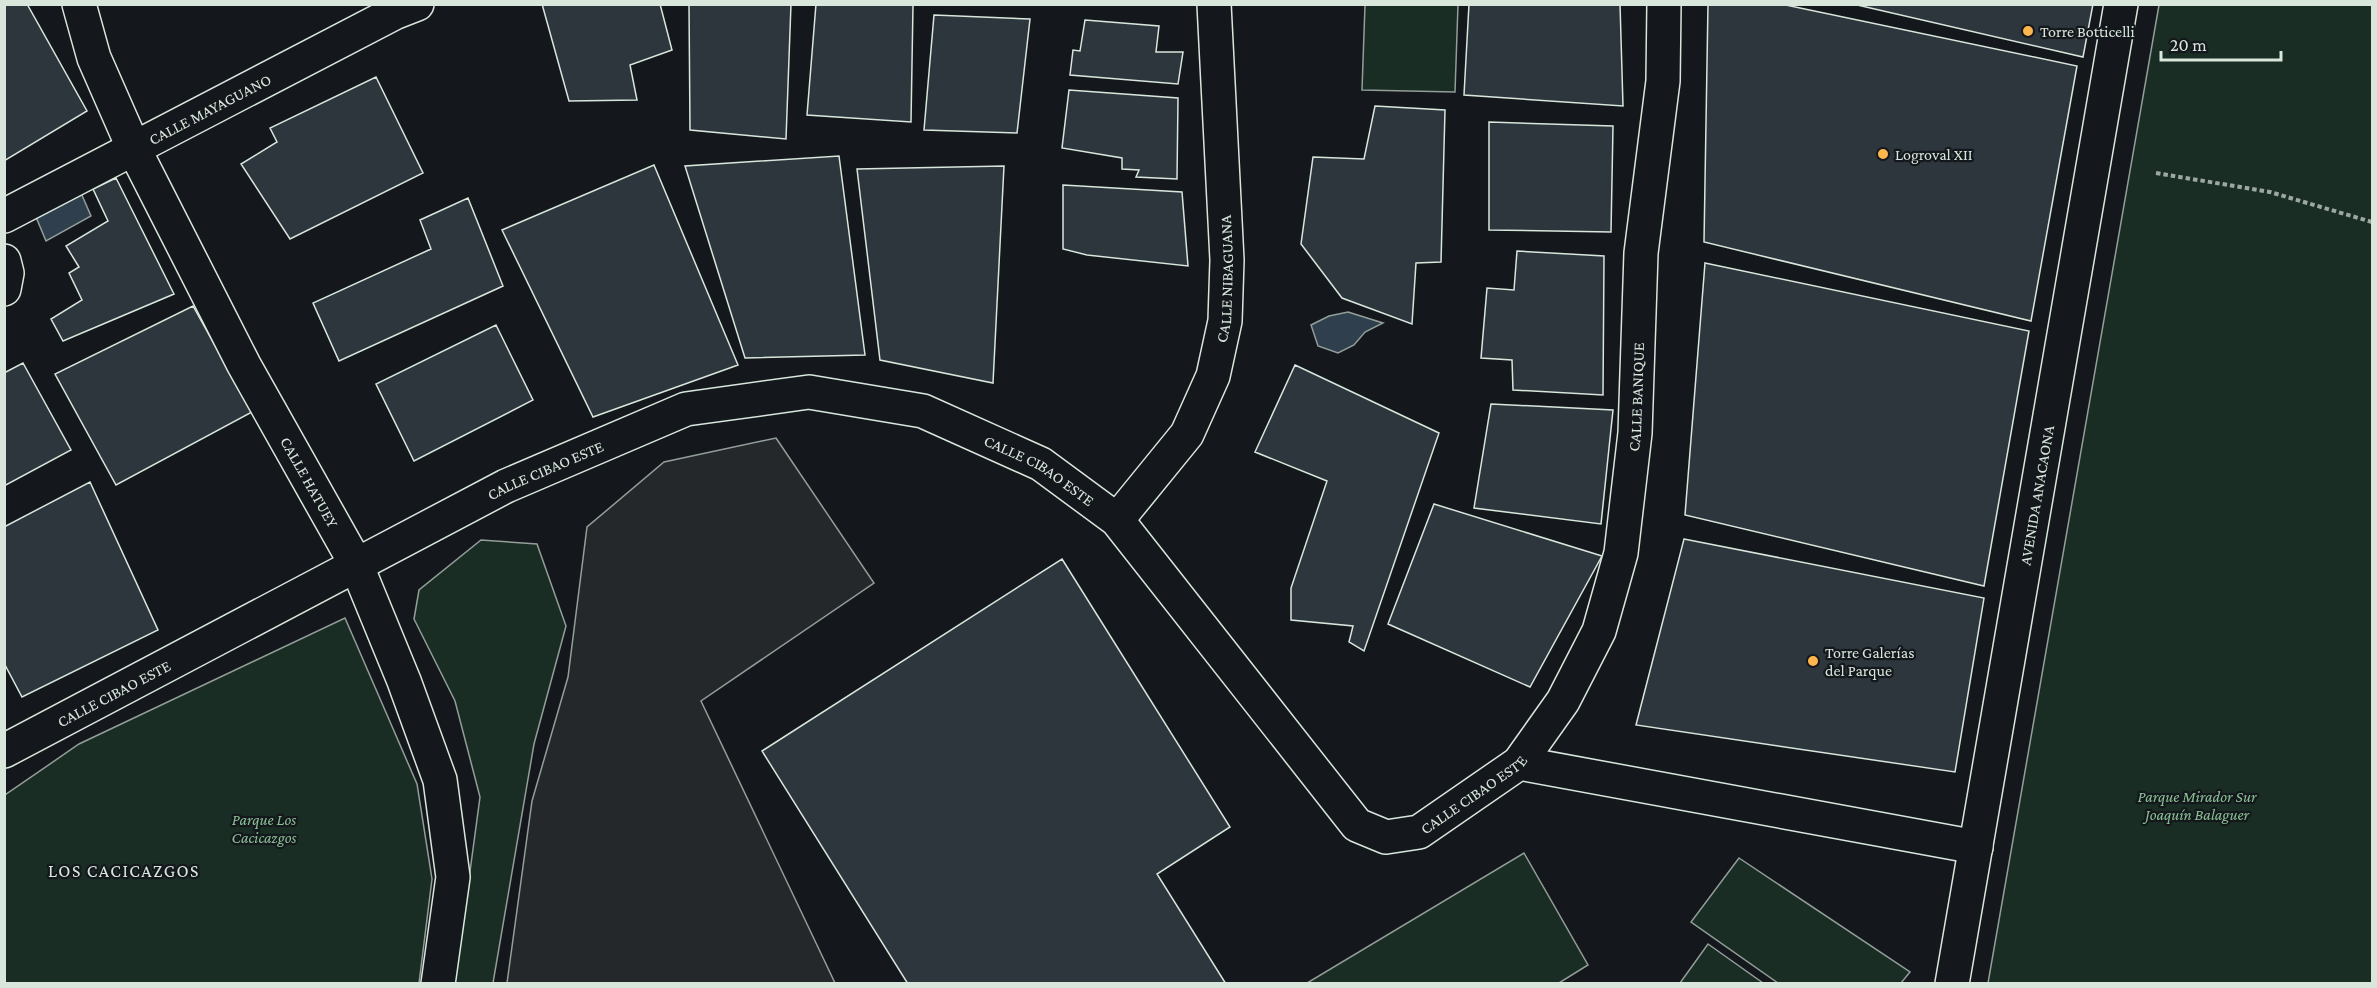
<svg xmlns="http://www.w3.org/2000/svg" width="2377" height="988" font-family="'Crimson Pro',serif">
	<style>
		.green { fill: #1a2d24; stroke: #939e99; stroke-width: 1.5 }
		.parking { fill: #24282b; stroke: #939e99; stroke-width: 1.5 }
		.water { fill: #2f3f4d; stroke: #939e99; stroke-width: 1.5 }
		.building { fill: #2c363c; stroke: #d8e6dc; stroke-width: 1.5 }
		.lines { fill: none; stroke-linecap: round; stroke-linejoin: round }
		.minor-casing { stroke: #d8e6dc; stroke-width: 36 }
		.major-casing { stroke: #d8e6dc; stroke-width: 36 }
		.path { stroke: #9da8a2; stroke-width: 4; stroke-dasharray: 4.5 3; stroke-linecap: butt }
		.minor { stroke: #14181c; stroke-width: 33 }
		.major { stroke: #14181c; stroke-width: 33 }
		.poi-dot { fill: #ffb74d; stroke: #14181c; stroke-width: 2 }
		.labels { text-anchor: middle; stroke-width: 4.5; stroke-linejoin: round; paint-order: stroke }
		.poi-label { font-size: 16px; fill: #d8e6dc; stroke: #14181c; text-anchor: start }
		.street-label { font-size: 16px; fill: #d8e6dc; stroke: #14181c }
		.park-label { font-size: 16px; font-style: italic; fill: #8ac095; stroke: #14181c }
		.neighbourhood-label { font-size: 18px; letter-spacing: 1.5px; fill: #d8e6dc; stroke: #14181c }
	</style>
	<rect width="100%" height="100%" fill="#14181c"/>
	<!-- green -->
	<path class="green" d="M1365,5h93l-3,87 -93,-2z
		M2159,5h213v978h-384z
		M481,540l56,4 29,82 -32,118 -41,239h-38l25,-186 -25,-96 -41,-82 5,-29z
		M345,618l72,166 15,95 -13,104h-414v-188l74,-51z
		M1524,853l64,112 -29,18h-252z
		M1739,858l171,114 -9,11h-123l-87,-61z
		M1708,944l55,39h-83z"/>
	<!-- parking -->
	<path class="parking" d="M776,438l98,145 -173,118 134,282h-328l25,-182 36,-124 19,-150 77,-65z"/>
	<!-- water -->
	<path class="water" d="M81,193l10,23 -45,25 -10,-24z
		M1348,312l35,11 -18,9 -11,13 -16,8 -20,-7 -7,-21 18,-9z"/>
	<!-- building -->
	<path class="building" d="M4,4h23l60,107 -83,50z
		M542,4h118l12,46 -42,15 7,35 -68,1z
		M689,4h102l-5,135 -96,-9z
		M816,4l97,1 -2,117 -104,-7z
		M1469,4h151l3,102 -159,-11z
		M1708,4h73l296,62 -46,255 -327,-79z
		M1853,4h240l-10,53z
		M934,15l96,4 -13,114 -93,-3z
		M1085,20l74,6 -3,26h27l-5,32 -108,-9 3,-25 7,1z
		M376,77l47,96 -133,66 -49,-75 36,-22 -7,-14z
		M1069,90l109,8 -1,81 -41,-2 3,-7 -17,-1v-11l-60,-10z
		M1375,106l70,4 -4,152 -25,1 -4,61 -70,-26 -41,-54 12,-87 51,2z
		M1489,122l124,4 -2,106 -122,-2z
		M839,156l26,199 -120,3 -60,-192z
		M654,165l84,200 -145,52 -91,-187z
		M1004,166l-11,217 -113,-23 -23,-191z
		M116,178l58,116 -111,47 -12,-22 31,-19 -13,-27 10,-6 -13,-21 42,-25 -15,-32z
		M1063,185l119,7 6,74 -101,-11 -24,-6z
		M468,198l35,88 -164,75 -26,-58 118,-54 -11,-29z
		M1517,251l87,5 -1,139 -90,-5 -1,-30 -31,-2 6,-70 27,2z
		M1705,263l324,68 -45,255 -299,-71z
		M193,306l59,106 -136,73 -61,-111z
		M496,325l37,75 -119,61 -38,-77z
		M23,363l48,87 -67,36v-113z
		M1295,365l144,68 -75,218 -15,-9 4,-16 -62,-6v-32l36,-107 -72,-29z
		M1491,404l122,6 -12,114 -127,-16z
		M90,482l68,148 -136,67 -18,-34v-136z
		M1434,504l168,52 -72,131 -142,-63z
		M1684,539l300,59 -29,174 -319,-47z
		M1062,559l168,268 -73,47 69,110h-318l-146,-233z"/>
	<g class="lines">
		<!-- minor casing -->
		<g class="minor-casing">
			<g id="minor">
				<path id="s1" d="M79,4l15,54 40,91 110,216 112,199 48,117 36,99 13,97 -15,107"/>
				<path id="s2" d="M4,216l390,-203 23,-9"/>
				<path d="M4,261l3,12 -3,16"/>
				<path id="s3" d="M1117,520l70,-86 26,-58 12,-55 2,-61 -13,-256"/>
				<path id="s4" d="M4,751l502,-265 180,-77 123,-17 114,19 118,53 76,56 240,305 29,12 33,-5 100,-69 44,-62 36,-70 22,-78 14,-120 6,-180 22,-172 1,-77"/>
				<path d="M1519,763l457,84"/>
			</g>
		</g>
		<!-- major casing -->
		<g class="major-casing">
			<g id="major">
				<path id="s5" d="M1952,984l169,-980"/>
			</g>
		</g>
		<!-- path -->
		<path class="path" d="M2156,173l114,19 102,30"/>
		<!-- minor -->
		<use href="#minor" class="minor"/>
		<!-- major -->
		<use href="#major" class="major"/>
	</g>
	<!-- markers -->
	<g class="poi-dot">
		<circle cx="2028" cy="31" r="6"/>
		<circle cx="1883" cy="154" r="6"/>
		<circle cx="1813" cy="661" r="6"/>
	</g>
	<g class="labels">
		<!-- poi labels -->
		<g class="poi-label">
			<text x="2040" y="37">Torre Botticelli</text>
			<text x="1895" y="160">Logroval XII</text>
			<text x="1825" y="658">Torre Galerías<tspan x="1825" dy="18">del Parque</tspan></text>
		</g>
		<!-- street labels -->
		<g class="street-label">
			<text dy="6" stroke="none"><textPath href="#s2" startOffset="232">CALLE MAYAGUANO</textPath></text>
			<text dy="6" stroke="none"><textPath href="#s3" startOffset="273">CALLE NIBAGUANA</textPath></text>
			<text dy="6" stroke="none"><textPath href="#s4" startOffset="2194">CALLE BANIQUE</textPath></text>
			<text dy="6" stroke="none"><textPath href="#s4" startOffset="610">CALLE CIBAO ESTE</textPath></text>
			<text dy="6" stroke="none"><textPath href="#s4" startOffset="1134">CALLE CIBAO ESTE</textPath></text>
			<text dy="6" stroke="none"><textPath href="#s1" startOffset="532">CALLE HATUEY</textPath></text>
			<text dy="6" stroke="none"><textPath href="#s5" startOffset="496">AVENIDA ANACAONA</textPath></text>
			<text dy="6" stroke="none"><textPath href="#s4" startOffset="124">CALLE CIBAO ESTE</textPath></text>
			<text dy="6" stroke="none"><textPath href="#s4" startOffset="1746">CALLE CIBAO ESTE</textPath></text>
		</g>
		<!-- park labels -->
		<g class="park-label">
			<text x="2197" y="802">Parque Mirador Sur<tspan x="2197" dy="18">Joaquín Balaguer</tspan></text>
			<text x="264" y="825">Parque Los<tspan x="264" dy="18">Cacicazgos</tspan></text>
		</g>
		<!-- neighbourhood labels -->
		<g class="neighbourhood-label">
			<text x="124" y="877">LOS CACICAZGOS</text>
		</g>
	</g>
	<!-- border -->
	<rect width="2377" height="988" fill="none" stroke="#d8e6dc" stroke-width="12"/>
	<!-- scale -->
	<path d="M2161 51v9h120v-9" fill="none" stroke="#d8e6dc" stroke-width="3"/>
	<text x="2170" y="51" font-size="18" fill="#d8e6dc" stroke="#14181c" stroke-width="4.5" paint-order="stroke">20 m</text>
</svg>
